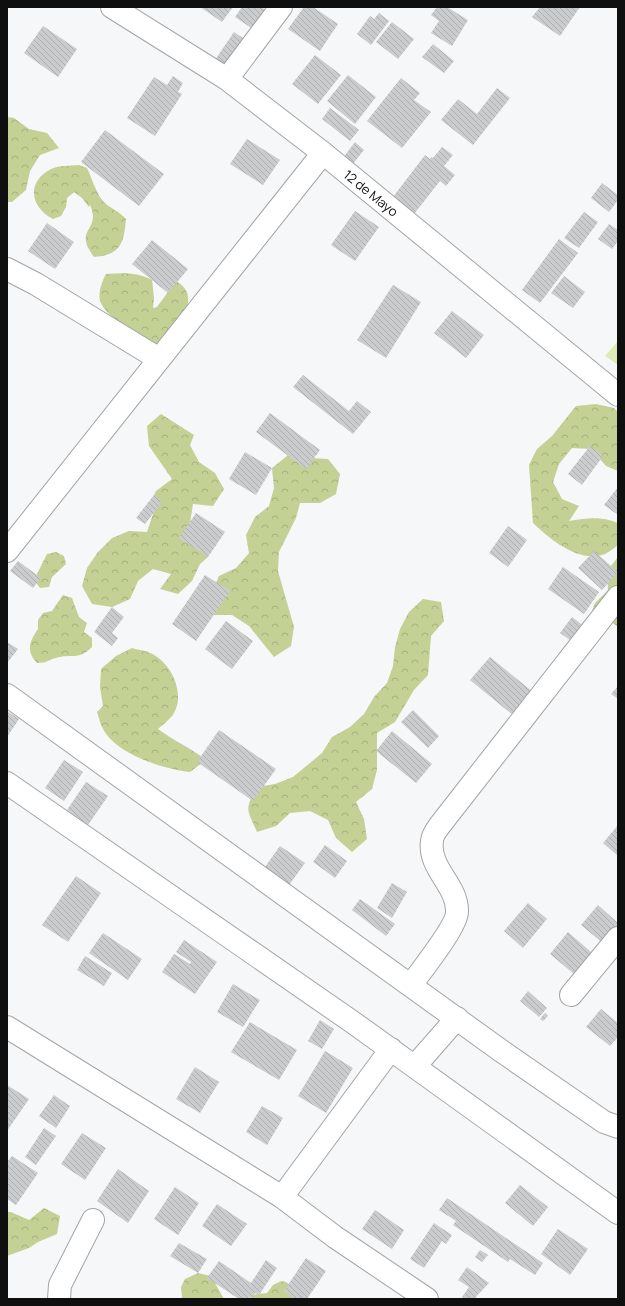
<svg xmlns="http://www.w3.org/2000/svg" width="625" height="1306" font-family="Manrope,sans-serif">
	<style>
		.forest { fill: url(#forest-crowns) }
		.park { fill: #deeab7 }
		.building { fill: url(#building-back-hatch) }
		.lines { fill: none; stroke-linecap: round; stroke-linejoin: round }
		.minor-casing { stroke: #a3a4a5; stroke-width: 24 }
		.minor { stroke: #fff; stroke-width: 22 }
		.labels { text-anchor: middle; stroke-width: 4; stroke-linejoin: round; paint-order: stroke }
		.street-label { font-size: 13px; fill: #0f0f10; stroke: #fff }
	</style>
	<defs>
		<pattern id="forest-crowns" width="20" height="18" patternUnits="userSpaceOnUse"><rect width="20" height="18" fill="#c3d195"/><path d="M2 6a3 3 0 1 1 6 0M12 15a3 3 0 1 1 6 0" fill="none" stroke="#a6b27f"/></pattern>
		<pattern id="building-back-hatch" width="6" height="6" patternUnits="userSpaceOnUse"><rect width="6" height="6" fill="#cbcccd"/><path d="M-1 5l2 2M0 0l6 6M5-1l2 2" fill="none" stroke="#adaeaf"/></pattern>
	</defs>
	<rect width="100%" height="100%" fill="#f6f7f8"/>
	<!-- forest -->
	<path class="forest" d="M7,117l7,1 15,11 18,4 12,15 -19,7 -10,16 -4,19 -14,12h-5z
		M79,165l8,3c5,10 9,26 17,34 7,7 15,9 22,17 -2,25 -6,36 -32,38 -22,-29 8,-26 -4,-52l-1,2 -7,-9 -8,-6 -7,6 -1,9 -5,9 -8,3c-23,-12 -27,-37 -2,-50 9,-4 18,-3 28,-4z
		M106,274c16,-1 31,-2 46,6l2,18 -1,10 4,-1 19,-26c29,17 -1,45 -14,62 -3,1 -7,2 -9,2 -13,-3 -49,-31 -53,-44 -2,-9 2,-19 6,-27z
		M596,404l18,4 4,4v59l-12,-5 -15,-17 -19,-1 -13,16 -6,18 9,17 17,7 -10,15c18,-3 32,-5 49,2v22c-4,3 -9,7 -13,9 -26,10 -55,-15 -72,-31l-4,-58 8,-16 15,-13 24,-30z
		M161,414l33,21 -4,10 9,17 16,11 9,16 -11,17 -20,-2 -3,19 18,34 -8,7 -8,17 -14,13 -18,-5 11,-15 -18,-5 -15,12 -8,18 -18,8 -20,-3 -10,-18 5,-18 11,-16 14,-14 17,-7 18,1 6,-18 1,-19 2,-4 16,-12 -23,-33 -2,-20z
		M292,452l18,6 18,1 12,15 -4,20 -16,9h-20l-4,15 -17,34 -1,19 16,56 -3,19 -17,11 -25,-31 -17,-11h-20l-1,-20 8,-19 17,-8 13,-15 -3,-18 9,-18 14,-11 5,-18 -2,-20z
		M56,552l8,4 2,8 -14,13 -3,10 -9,1 -6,-8 13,-26z
		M618,557v70l-9,-7 -18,-6 4,-11 13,-13 -1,-19z
		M63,595l9,3 7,19 8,6 -3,9 8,6v9c-14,14 -21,6 -36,11 -9,2 -8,5 -19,5 -11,-12 -8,-21 1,-34v-9l5,-7 9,-2z
		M423,599l18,3 3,19 -13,15 -3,39 -14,15 -19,32 -18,11v37l-5,19 -16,13 8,17 3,20 -15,13 -16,-14 -8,-18 -18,-9 -20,2 -14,13 -19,6c-10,-23 -13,-22 0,-45l18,-3 18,-7 29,-24 10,-16 18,-10 14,-13 10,-17 13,-14 6,-17 2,-19 5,-18 9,-17z
		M132,648c6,2 13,2 18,5 22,9 37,43 22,63 -4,5 -10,9 -14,13 16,12 33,19 48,31l-16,12c-26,-3 -73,-17 -87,-43 -3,-5 -4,-12 -6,-17l6,-6 -3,-19 1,-18 15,-13z
		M44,1208l16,8 -3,18 -19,8 -9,6 -22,8v-44h4l18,8z
		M198,1273l13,3 13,23h-42l-1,-12 4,-8z
		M281,1281l5,1 20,17h-58l1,-4 18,-2 6,-8z"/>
	<!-- park -->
	<path class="park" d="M618,341v24l-13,-9z"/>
	<!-- building -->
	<path class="building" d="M200,7h33l-11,15z
		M242,7h19l12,7 -13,20 -25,-17z
		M304,7h9l25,17 -18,27 -32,-22z
		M437,7h10l21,13 -16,26 -21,-13 8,-12 -8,-6z
		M540,7h40l-20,29 -28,-19z
		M379,13l10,8 -18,24 -14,-11 13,-18 4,3z
		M392,22l22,17 -16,20 -22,-17z
		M43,26l34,23 -19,28 -34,-24z
		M234,32l18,12 -21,26 -16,-10z
		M433,44l21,17 -10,12 -22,-16z
		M315,55l26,20 -23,29 -26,-20z
		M348,75l28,22 -21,27 -28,-23z
		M173,76l10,7 -5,9 4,2 -27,42 -28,-18 27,-41 13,8z
		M401,78l19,15 -6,7 17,12 -29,36 -35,-27z
		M497,88l13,10 -37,47 -32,-25 17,-21 19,15z
		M330,108l29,22 -9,11 -28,-22z
		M105,130l59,44 -25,32 -58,-44z
		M247,139l33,21 -17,25 -33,-21z
		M355,142l9,8 -12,15 -9,-7z
		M442,147l11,8 -9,11 11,9 -9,11 -6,-5 -26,33 -21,-17 32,-42 5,4 1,-2 2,1z
		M602,183l16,12v5l-9,12 -18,-14z
		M355,211l24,16 -24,34 -24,-16z
		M584,212l14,10 -19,26 -15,-10z
		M47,223l27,19 -19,27 -27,-18z
		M609,224l9,6v11l-6,8 -14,-10z
		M559,239l19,14 -38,50 -18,-13z
		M152,240l36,29 -20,24 -36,-29z
		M564,276l21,16 -12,16 -22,-15z
		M393,285l28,17 -35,56 -29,-18z
		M452,311l32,24 -18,23 -32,-25z
		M303,375l46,36 8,-10 14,11 -18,22 -60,-47z
		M270,413l50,37 -14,19 -50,-37z
		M590,446l13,10 -21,29 -14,-11z
		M245,452l27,16 -16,27 -27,-16z
		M618,487v28l-14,-10z
		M154,495l8,7 -17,22 -9,-6z
		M196,513l29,19 -17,25 -29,-19z
		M508,526l19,14 -19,27 -19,-14z
		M594,551l24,21 -16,18 -24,-22z
		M18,561l23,17 -8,10 -23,-17z
		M563,567l36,25 -15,22 -36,-25z
		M205,575l25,16 -34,50 -24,-17z
		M112,607l12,10 -12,16 6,5 -6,8 -18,-14z
		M572,617l17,13 -12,15 -17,-12z
		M226,621l27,20 -21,28 -27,-20z
		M7,642l11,7 -10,13 -1,-1z
		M490,657l43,35 -19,24 -44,-36z
		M618,686v13l-7,-5z
		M413,710l26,26 -11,12 -27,-26z
		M7,711l12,8 -12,18z
		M219,730l57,39 -23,32 -56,-39z
		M392,731l40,33 -16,19 -40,-32z
		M64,760l19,12 -19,29 -19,-13z
		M86,782l22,14 -20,29 -21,-15z
		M618,825v31l-15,-13z
		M325,845l22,16 -12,17 -22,-16z
		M280,846l25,17 -21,29 -24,-18z
		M76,876l25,17 -33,49 -26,-17z
		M392,883l15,9 -15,26 -15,-10z
		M360,899l35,25 -9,12 -34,-26z
		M528,903l19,16 -24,29 -19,-17z
		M598,905l20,18v5l-14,16 -23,-19z
		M568,932l30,26 -18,21 -30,-25z
		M103,933l39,26 -14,21 -39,-27z
		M184,940l33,22 -22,32 -33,-22 12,-18 16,10 1,-2 -15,-10z
		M85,956l27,17 -8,13 -27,-16z
		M233,984l27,16 -17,27 -26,-15z
		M528,991l19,17 -8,9 -19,-16z
		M601,1009l17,14v14l-8,9 -24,-19z
		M545,1013l3,3 -5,5 -3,-2z
		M320,1020l14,9 -12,20 -14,-8z
		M250,1022l47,28 -18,30 -48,-28z
		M325,1051l28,17 -27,45 -28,-17z
		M195,1067l24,15 -19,31 -24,-14z
		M7,1085l22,14 -22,32z
		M54,1095l16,11 -14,22 -17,-12z
		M262,1106l21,12 -16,27 -21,-13z
		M44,1128l12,8 -20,29 -11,-8z
		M82,1133l24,15 -21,32 -24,-16z
		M12,1156l26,17 -22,32 -9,-6v-37z
		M118,1169l31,22 -21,32 -31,-22z
		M520,1185l28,22 -15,19 -28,-23z
		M175,1187l24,16 -21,32 -24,-16z
		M447,1198l96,65 -8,12 -25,-16 -2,3 -55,-37 3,-4 -17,-11z
		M217,1204l30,20 -16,22 -29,-20z
		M375,1210l29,20 -12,19 -30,-20z
		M434,1223l18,12 -6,9 -4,-3 -18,27 -14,-9z
		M558,1229l30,20 -18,26 -29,-21z
		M179,1243l28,16 -9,14 -28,-17z
		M480,1250l8,5 -6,7 -7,-5z
		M306,1258l20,13 -19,28h-12l-11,-8z
		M266,1260l11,8 -18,27 -4,-2 -4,6h-12l-32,-21 12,-17 32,22z
		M467,1267l22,16 -15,16h-8l-4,-2 7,-10 -11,-7z"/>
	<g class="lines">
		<!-- minor casing -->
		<g class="minor-casing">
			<path id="minor" d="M112,7l115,72 96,74 295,242
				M227,79l54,-72
				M7,269l29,15 123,75
				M7,551l316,-398
				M7,695l493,355 104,72 14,5
				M7,783l344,238 267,192
				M411,985c10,-14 46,-59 46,-73 1,-27 -29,-43 -25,-71 0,-5 5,-12 8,-16l178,-228
				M571,995l47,-57
				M7,1027l275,170 53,40 92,62
				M415,1066l42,-48
				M282,1197l109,-148
				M59,1299l1,-14 33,-65"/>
		</g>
		<!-- minor -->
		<use href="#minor" class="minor"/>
	</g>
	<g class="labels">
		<!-- street labels -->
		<g class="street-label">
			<text transform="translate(371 193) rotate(39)" y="5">12 de Mayo</text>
		</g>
	</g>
	<!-- border -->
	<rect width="625" height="1306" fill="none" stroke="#0f0f10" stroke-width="16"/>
</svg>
